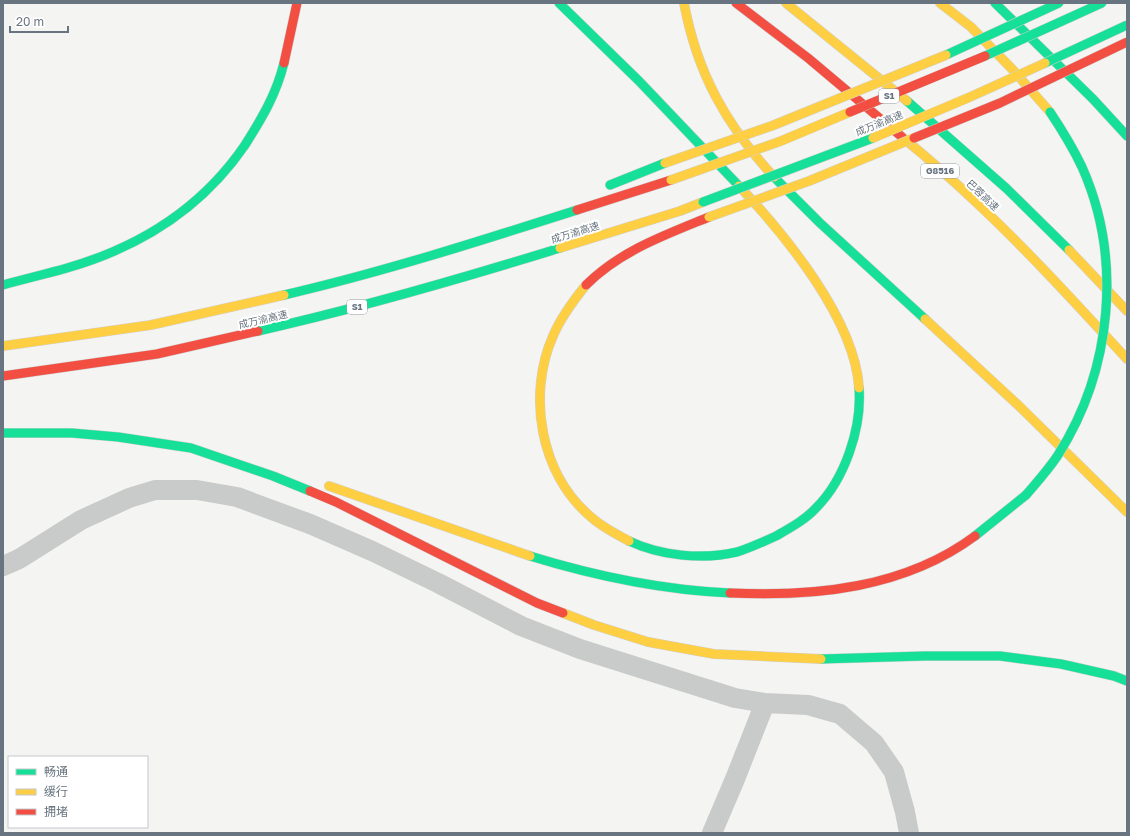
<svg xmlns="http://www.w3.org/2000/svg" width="1130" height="836" font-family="'Golos Text','Noto Sans SC',sans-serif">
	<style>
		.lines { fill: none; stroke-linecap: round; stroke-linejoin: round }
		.fast-casing { stroke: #d0d0d0; stroke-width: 10 }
		.slow-casing { stroke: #d0d0d0; stroke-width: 10 }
		.jam-casing { stroke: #d0d0d0; stroke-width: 10 }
		.street { stroke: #c9caca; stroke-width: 20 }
		.fast { stroke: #16e098; stroke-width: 9 }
		.slow { stroke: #ffcf43; stroke-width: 9 }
		.jam { stroke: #f24e42; stroke-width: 9 }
		.fast-bridge-casing { stroke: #d0d0d0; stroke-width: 10; stroke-linecap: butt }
		.slow-bridge-casing { stroke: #d0d0d0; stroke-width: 10; stroke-linecap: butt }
		.jam-bridge-casing { stroke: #d0d0d0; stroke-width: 10; stroke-linecap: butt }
		.fast-bridge { stroke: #16e098; stroke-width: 9 }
		.slow-bridge { stroke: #ffcf43; stroke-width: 9 }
		.jam-bridge { stroke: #f24e42; stroke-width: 9 }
		.labels { text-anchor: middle; stroke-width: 4; stroke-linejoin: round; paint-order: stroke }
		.shield { fill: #fff; stroke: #959ea5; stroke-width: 1 }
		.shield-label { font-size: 9px; font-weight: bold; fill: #68747f }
		.street-label { font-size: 10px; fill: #68747f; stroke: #fff }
	</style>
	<rect width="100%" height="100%" fill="#f4f4f3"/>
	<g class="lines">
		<!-- fast casing -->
		<g class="fast-casing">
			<path id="fast" d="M559,3l80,78 100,105
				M995,3l98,96 34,37
				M907,101l99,87 63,62
				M774,177l46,46 105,96
				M610,185l55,-22
				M3,285c21,-6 43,-11 64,-17 73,-21 135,-60 178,-123 17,-27 31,-50 39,-82
				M284,295c99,-23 196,-54 293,-85
				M258,331c102,-23 202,-52 302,-83
				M3,433h69l46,4 73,11 82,28 37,15
				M975,536l51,-41
				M629,541c32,15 73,19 108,11 13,-4 26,-10 39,-16 14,-8 29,-16 40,-28 29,-29 46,-80 43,-120
				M530,556c65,20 132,34 200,37
				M821,659l103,-3h76l61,8 53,12 13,5"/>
		</g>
		<!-- slow casing -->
		<g class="slow-casing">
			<path id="slow" d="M684,3c13,70 42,122 90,174
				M786,3l121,98
				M940,3l31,24 42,43 37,42
				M902,137c27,22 53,45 78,69 51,48 99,101 147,153
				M739,186c45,48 116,133 120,202
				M560,248l120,-37 23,-9
				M1069,250l58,61
				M586,285c-13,16 -25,32 -33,51 -26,59 -13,138 38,181 11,10 25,17 38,24
				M925,319l93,86 109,107
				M3,346l148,-21 133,-30
				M329,486l201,70
				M563,613l31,12 54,17 66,12 107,5"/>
		</g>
		<!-- jam casing -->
		<g class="jam-casing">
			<path id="jam" d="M736,3l72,55 94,79
				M284,63l13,-60
				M577,210l94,-30
				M586,285c34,-34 79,-50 123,-68
				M3,376l154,-22 101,-23
				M310,491l26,11 201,101 26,10
				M730,593c85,4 175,-5 245,-57"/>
		</g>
		<!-- street -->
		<path class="street" d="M3,566l16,-7 62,-39 48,-22 26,-8h42l40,7 73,27 62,27 66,32 83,43 59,23 155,49 30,5 43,2 32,9 34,29 20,29 11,40 4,21
			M712,833l23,-54 30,-76"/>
		<!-- fast -->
		<use href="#fast" class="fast"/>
		<!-- slow -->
		<use href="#slow" class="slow"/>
		<!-- jam -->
		<use href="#jam" class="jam"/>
		<!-- fast-bridge casing -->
		<g class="fast-bridge-casing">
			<path id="fast-bridge" d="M946,55l113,-52
				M985,56l117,-53
				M1045,63l82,-38
				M703,202l170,-64
				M1026,495c11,-13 23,-26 32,-40 54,-85 65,-196 24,-288 -9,-19 -20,-37 -32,-55"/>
		</g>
		<!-- slow-bridge casing -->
		<g class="slow-bridge-casing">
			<path id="slow-bridge" d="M873,138l97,-41 75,-34
				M665,163l109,-38 172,-70
				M671,180l110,-39 69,-29
				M709,217l100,-36 105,-43"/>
		</g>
		<!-- jam-bridge casing -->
		<g class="jam-bridge-casing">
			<path id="jam-bridge" d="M850,112l135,-56
				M914,138l86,-35 127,-61"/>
		</g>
		<!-- fast-bridge -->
		<use href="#fast-bridge" class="fast-bridge"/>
		<!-- slow-bridge -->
		<use href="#slow-bridge" class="slow-bridge"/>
		<!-- jam-bridge -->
		<use href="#jam-bridge" class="jam-bridge"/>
	</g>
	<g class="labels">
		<!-- shield labels -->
		<g class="shield">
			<rect x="879" y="89" width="20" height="14" rx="3"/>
			<rect x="921" y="164" width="38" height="14" rx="3"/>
			<rect x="347" y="300" width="20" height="14" rx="3"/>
		</g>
		<g class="shield-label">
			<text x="889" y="99">S1</text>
			<text x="940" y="174">G8516</text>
			<text x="357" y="310">S1</text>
		</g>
		<!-- street labels -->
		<g class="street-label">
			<text transform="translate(879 123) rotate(-22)" y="4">成万渝高速</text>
			<text transform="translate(983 195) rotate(43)" y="4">巴蓉高速</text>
			<text transform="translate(575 232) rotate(-17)" y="4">成万渝高速</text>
			<text transform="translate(263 319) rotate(-13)" y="4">成万渝高速</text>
		</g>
	</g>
	<!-- border -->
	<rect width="1130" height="836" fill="none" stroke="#68747f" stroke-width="8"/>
	<!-- legend -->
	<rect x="8" y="756" width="140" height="72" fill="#ffffff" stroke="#c3c7cc"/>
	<rect x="16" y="769" width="20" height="6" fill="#16e098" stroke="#c3c7cc"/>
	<text x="44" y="776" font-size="12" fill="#68747f">畅通</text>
	<rect x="16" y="789" width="20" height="6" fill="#ffcf43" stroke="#c3c7cc"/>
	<text x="44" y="796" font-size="12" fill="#68747f">缓行</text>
	<rect x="16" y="809" width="20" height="6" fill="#f24e42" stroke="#c3c7cc"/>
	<text x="44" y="816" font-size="12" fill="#68747f">拥堵</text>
	<!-- scale -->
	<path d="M10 26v6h58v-6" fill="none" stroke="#68747f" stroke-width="2"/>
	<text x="16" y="26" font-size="12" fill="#68747f" stroke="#ffffff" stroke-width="3" paint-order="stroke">20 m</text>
</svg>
